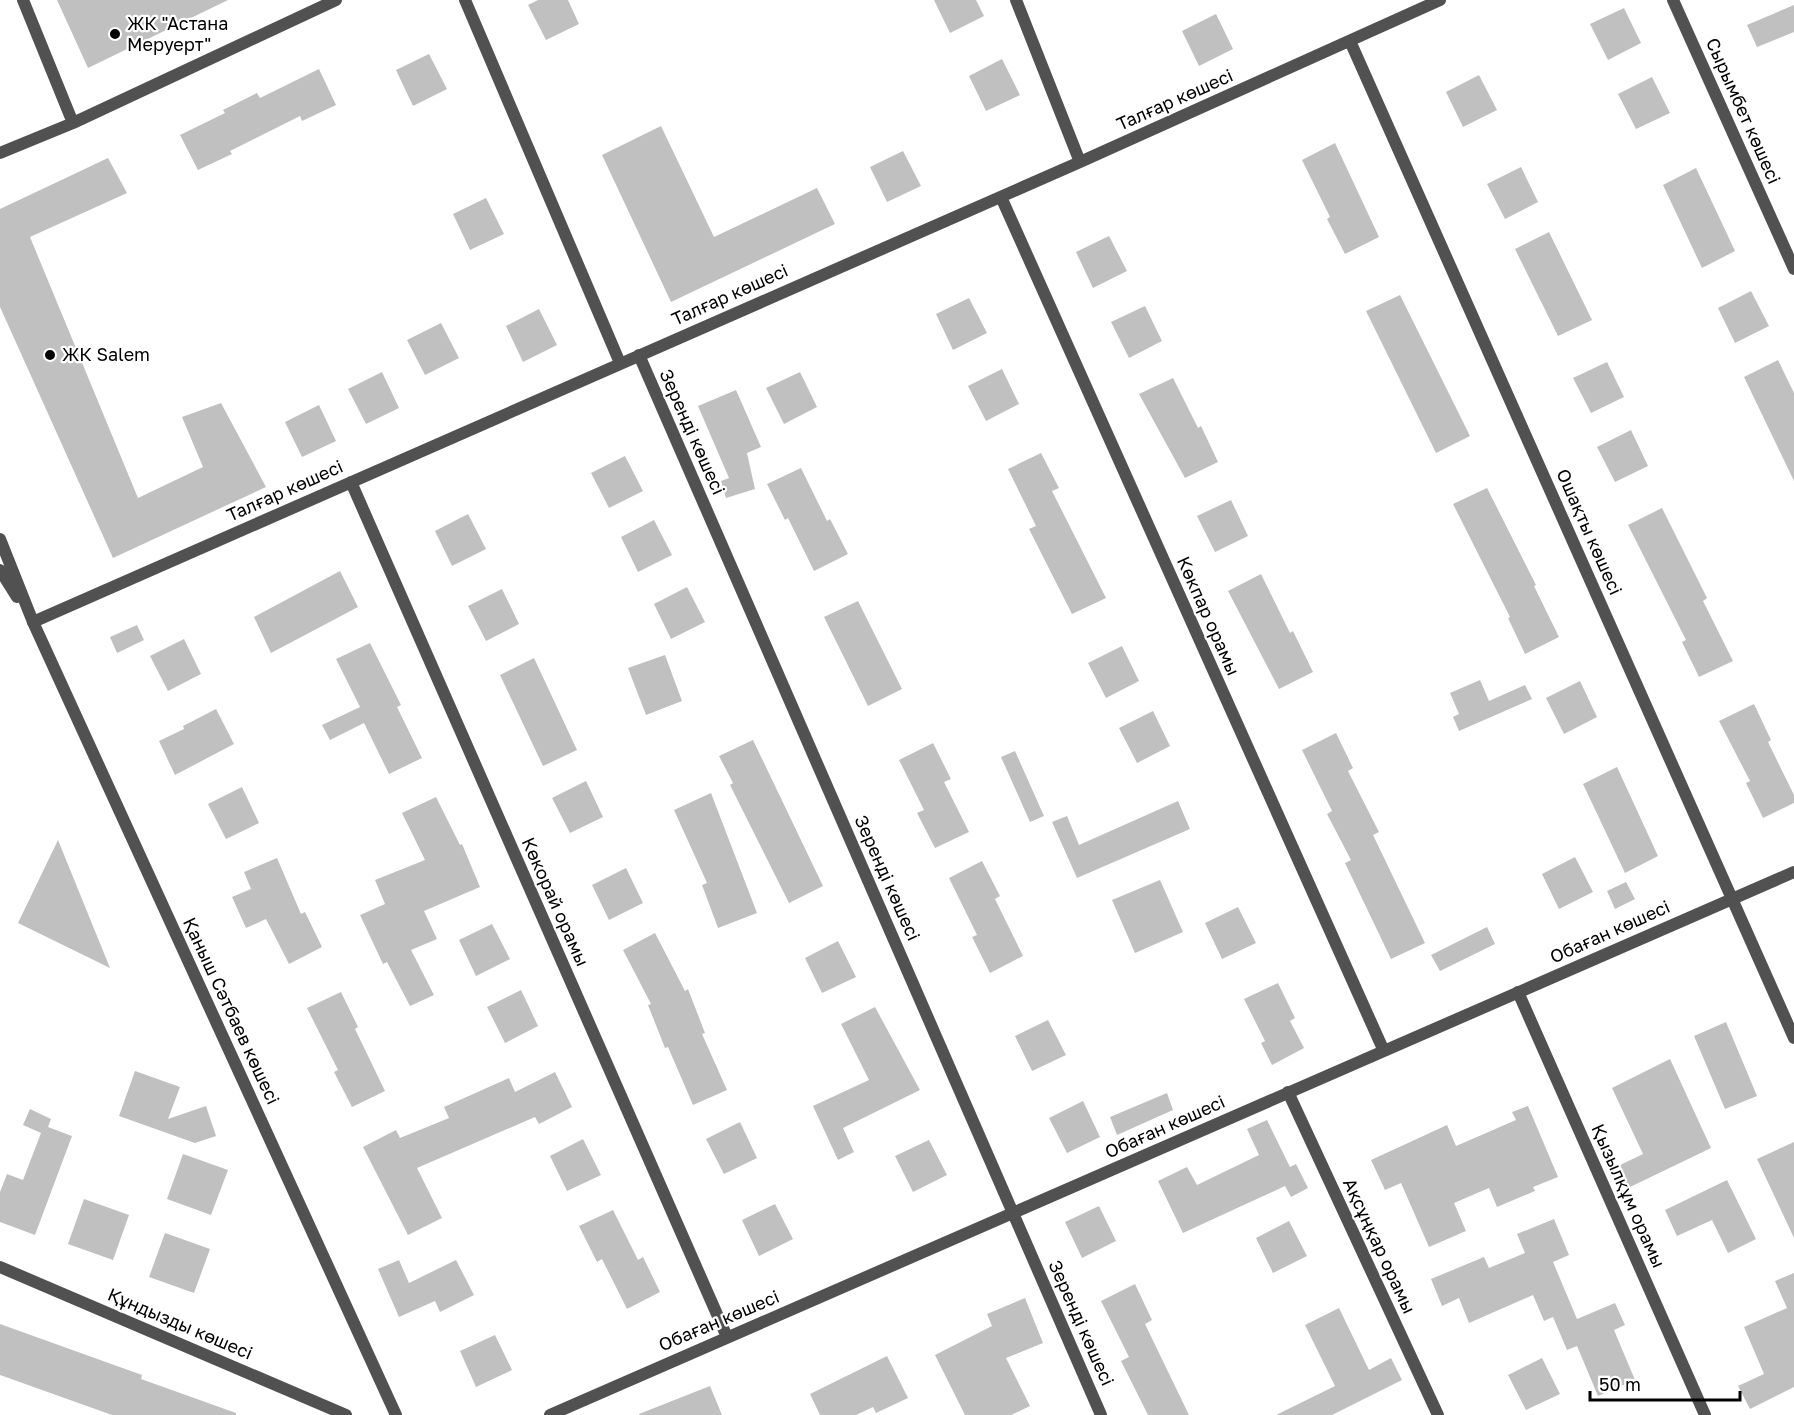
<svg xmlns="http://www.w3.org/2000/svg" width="1794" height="1415" font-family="'Golos Text',sans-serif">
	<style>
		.building { fill: #c0c0c0 }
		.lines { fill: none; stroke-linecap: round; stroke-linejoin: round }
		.minor { stroke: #515151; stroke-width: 12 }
		.tertiary { stroke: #515151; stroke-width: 12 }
		.poi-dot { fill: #000; stroke: #fff; stroke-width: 2 }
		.labels { text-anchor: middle; stroke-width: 4.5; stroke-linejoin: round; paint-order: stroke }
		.poi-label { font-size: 18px; fill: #000; stroke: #fff; text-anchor: start }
		.street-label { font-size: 18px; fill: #000; stroke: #fff }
	</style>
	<rect width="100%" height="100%" fill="#fff"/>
	<!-- building -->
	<path class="building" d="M57,0h171l-140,68z
		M538,0h30l11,24 -33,16 -18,-35z
		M934,0h42l8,16 -34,17z
		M1794,5v27l-37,15 -10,-22z
		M1624,8l17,35 -33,17 -18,-36z
		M1216,14l17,35 -34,17 -17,-35z
		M429,54l18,35 -34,17 -17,-36z
		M1002,59l18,36 -34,16 -17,-35z
		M319,69l17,36 -34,16 -2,-5 -70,35 2,3 -34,16 -18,-35 45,-22 -2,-3 34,-17 3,5z
		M1479,75l18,35 -34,17 -17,-35z
		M1652,77l18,36 -34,16 -18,-35z
		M661,126l53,111 103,-49 18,36 -164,78 -69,-147z
		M1335,143l44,94 -34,17 -18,-35 3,-2 -28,-57z
		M903,151l18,35 -34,16 -17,-35z
		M108,158l19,35 -97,44 108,261 65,-31 -21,-50 39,-14 45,84 -153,71 -113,-251v-98z
		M1521,167l17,35 -33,17 -18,-35z
		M1696,168l39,83 -33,17 -39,-83z
		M486,198l18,36 -34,16 -17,-36z
		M1549,232l43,88 -34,16 -43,-87z
		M1109,236l18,35 -34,17 -17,-36z
		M1751,291l18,35 -34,17 -17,-35z
		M1400,295l70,141 -34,17 -70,-142z
		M969,298l18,35 -34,17 -17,-36z
		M1145,306l17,35 -33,17 -18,-36z
		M539,309l18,36 -34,17 -17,-36z
		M441,323l18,35 -34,17 -18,-35z
		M1778,360l16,33v88l-50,-104z
		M1607,362l17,35 -33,16 -18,-35z
		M1002,369l17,35 -33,17 -18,-35z
		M382,372l17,36 -33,16 -18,-35z
		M800,372l17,35 -33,17 -18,-36z
		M1173,378l25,50 3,-2 17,36 -33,16 -46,-84z
		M736,390l25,57 -14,6 8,36 -29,9 -5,-17 8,-3 -31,-72z
		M319,405l17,36 -34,16 -17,-35z
		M1631,430l17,36 -33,16 -18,-35z
		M1041,453l18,35 -7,3 54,107 -34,16 -43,-85 7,-3 -28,-57z
		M625,456l18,35 -34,17 -18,-35z
		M801,468l26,53 3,-2 18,35 -34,17 -26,-53 -3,2 -18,-36z
		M1487,488l49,97 -2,1 25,51 -34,17 -17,-36 2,-1 -57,-113z
		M1231,500l17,36 -33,16 -18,-36z
		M1662,508l45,90 -4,3 30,60 -34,16 -17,-35 4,-2 -58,-115z
		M468,514l18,35 -34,17 -17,-35z
		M654,520l18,35 -34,17 -17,-35z
		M340,571l18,36 -87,46 -17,-36z
		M1261,574l29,59 3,-2 20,41 -34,17 -51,-98z
		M687,587l18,35 -34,17 -17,-35z
		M502,589l17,35 -33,17 -18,-35z
		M858,601l44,88 -34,17 -44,-89z
		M137,625l7,15 -27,13 -7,-16z
		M184,639l17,35 -33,17 -18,-35z
		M370,643l31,62 -4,2 25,51 -33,16 -25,-51 -34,17 -8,-15 38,-18 -24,-48z
		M1122,646l17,35 -33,17 -18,-35z
		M665,655l17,46 -36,14 -18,-47z
		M534,658l43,92 -34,16 -43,-91z
		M1480,680l9,21 36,-16 7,14 -73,32 -6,-14 6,-3 -9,-21z
		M1580,681l17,36 -33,17 -18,-36z
		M1754,704l17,36 -3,2 26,53v8l-31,15 -17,-35 4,-2 -31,-60z
		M216,709l18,35 -59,31 -16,-34 25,-12 -1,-3z
		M1153,711l17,35 -33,17 -18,-35z
		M1336,733l17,35 -5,3 31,61 -6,3 52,108 -34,16 -46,-96 6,-3 -24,-46 5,-3 -30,-61z
		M753,740l70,146 -34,17 -59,-118 3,-2 -14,-27z
		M933,743l18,36 -7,3 25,50 -34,16 -18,-35 7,-3 -25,-50z
		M1015,751l29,65 -14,6 -29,-65z
		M1617,767l41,89 -33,17 -42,-89z
		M586,781l17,36 -33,16 -18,-35z
		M242,787l17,36 -33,16 -18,-35z
		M711,793l46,120 -39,15 -16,-43 5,-2 -33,-73z
		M436,797l24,48 2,-1 18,43 -56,24 13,28 -26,11 23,45 -24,11 -23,-44 -4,2 -23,-49 25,-11 -10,-24 50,-20 -23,-47z
		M1178,801l12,28 -113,49 -25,-56 15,-6 12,29z
		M58,840l52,128 -92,-45z
		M1575,857l18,35 -34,17 -17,-35z
		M277,858l24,56 4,-2 17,35 -33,17 -23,-45 -20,9 -14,-31 19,-8 -7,-17z
		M982,861l18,35 -5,3 28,57 -33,17 -18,-36 5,-2 -28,-57z
		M626,868l17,35 -34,17 -17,-35z
		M1160,880l23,52 -48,21 -23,-53z
		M1626,882l9,17 -20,10 -8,-18z
		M1238,907l18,36 -34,16 -17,-36z
		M492,924l18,35 -34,17 -17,-36z
		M1487,927l8,17 -55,27 -9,-16z
		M655,933l30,58 3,-2 17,44 -3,1 25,56 -34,15 -25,-58 -3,1 -17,-43 3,-1 -28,-54z
		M838,941l18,36 -34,16 -17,-35z
		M1278,983l17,35 -5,3 14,27 -32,17 -11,-22 4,-2 -21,-42z
		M521,990l17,36 -33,17 -18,-36z
		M341,992l17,35 -3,2 30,62 -33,16 -18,-35 4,-2 -31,-62z
		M875,1007l45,83 -77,38 11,24 -16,8 -25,-54 56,-26 -28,-56z
		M1048,1020l18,35 -34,16 -17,-35z
		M1726,1022l31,74 -32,13 -31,-73z
		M1670,1059l41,89 -83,40 -10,-22 25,-12 -31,-66z
		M135,1071l45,16 -12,32 38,-13 10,30 -21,7 -76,-27z
		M555,1072l17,35 -33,17 -4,-7 -118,51 25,50 -34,17 -45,-88 33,-17 4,8 49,-20 -5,-11 65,-29 6,14z
		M1167,1093l6,17 -56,25 -7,-18z
		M1083,1101l17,36 -33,16 -18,-35z
		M1528,1106l30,71 -25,10 2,4 -38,16 -8,-19 -35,15 12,28 -37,16 -28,-64 -16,7 -14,-30 76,-35 9,21 60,-26 -4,-8z
		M30,1109l21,10 -3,8 24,9 -37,99 -35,-13v-30l7,-18 16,6 18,-47 -18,-8z
		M1267,1120l23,47 6,-3 12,24 -17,9 -6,-11 -102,47 -25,-52 29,-14 10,18 62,-30 -12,-26z
		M740,1122l17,36 -33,16 -18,-35z
		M583,1139l18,36 -34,16 -17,-35z
		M929,1140l18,35 -34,17 -18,-36z
		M1794,1142v96l-37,-79z
		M183,1154l45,16 -17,45 -44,-16z
		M1727,1180l29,59 -28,14 -16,-33 -35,16 -12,-26z
		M84,1199l45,16 -16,45 -45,-16z
		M775,1204l18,35 -34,17 -17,-36z
		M1099,1206l17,35 -34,17 -17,-36z
		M613,1210l25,50 5,-3 17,35 -33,17 -25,-50 -5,3 -18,-36z
		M1554,1219l15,36 -16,7 24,57 38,-16 10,22 -11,5 21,50 -37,16 -21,-50 -10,4 -14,-33 -9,4 -11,-26 -64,28 -10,-25 -17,8 -11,-27 53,-22 5,11 36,-15 -8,-19z
		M1289,1221l18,35 -34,17 -17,-35z
		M165,1233l45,16 -16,44 -45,-16z
		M399,1260l10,23 47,-23 18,35 -34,17 -5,-11 -36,16 -21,-48z
		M1794,1273v114l-44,22 -12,-23 26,-12 -20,-47 43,-19 -12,-27z
		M1135,1284l17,36 -7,4 44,91h-41l-27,-54 8,-4 -28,-56z
		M1025,1298l18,45 -37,15 24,48 -19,9h-46l-30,-60 57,-29 -5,-12z
		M1339,1308l30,62 22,-12 11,22 -70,35h-56l59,-29 -30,-61z
		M0,1324l142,51 -1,4 95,34v2h-124l-112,-40z
		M495,1335l17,35 -36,17 -16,-36z
		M887,1356l21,42 -32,15 -3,-6 -17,8h-36l-10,-21z
		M1542,1358l18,36 -34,16 -18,-35z
		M710,1386l12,29h-83v-1z"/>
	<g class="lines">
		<!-- minor -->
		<path class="minor" d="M23,0l50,123
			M465,0l155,363
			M1016,0l64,162
			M1673,0l121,269
			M1350,41l444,997
			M0,153l73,-30 263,-123
			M1001,197l382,852
			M639,355l462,1060
			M351,482l376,855
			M33,622l1047,-460 360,-162
			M1518,992l187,423
			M1288,1092l150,323
			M0,1267l346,148"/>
		<!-- tertiary -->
		<path class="tertiary" d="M0,539l33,83 363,793
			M0,570l17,27
			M550,1415l1244,-543"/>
	</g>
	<!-- markers -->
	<g class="poi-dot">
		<circle cx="115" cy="34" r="6"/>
		<circle cx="50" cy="355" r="6"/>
	</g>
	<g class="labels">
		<!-- poi labels -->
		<g class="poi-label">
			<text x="127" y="30">ЖК "Астана<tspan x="127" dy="21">Меруерт"</tspan></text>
			<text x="62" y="361">ЖК Salem</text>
		</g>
		<!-- street labels -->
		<g class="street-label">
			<text transform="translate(1175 100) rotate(-24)" y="6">Талғар көшесі</text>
			<text transform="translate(1743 111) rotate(66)" y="6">Сырымбет көшесі</text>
			<text transform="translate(730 295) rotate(-24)" y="6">Талғар көшесі</text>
			<text transform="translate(692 432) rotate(66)" y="6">Зеренді көшесі</text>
			<text transform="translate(285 491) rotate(-24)" y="6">Талғар көшесі</text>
			<text transform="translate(1589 532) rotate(66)" y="6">Ошақты көшесі</text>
			<text transform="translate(1208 616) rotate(66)" y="6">Көкпар орамы</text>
			<text transform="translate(887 878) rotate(66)" y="6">Зеренді көшесі</text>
			<text transform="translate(555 902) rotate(66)" y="6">Көкорай орамы</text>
			<text transform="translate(1610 932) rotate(-24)" y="6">Обаған көшесі</text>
			<text transform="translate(231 1011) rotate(65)" y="6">Қаныш Сәтбаев көшесі</text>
			<text transform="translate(1165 1127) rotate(-24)" y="6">Обаған көшесі</text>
			<text transform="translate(1628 1196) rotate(66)" y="6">Қызылқұм орамы</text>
			<text transform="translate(1379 1246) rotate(65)" y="6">Ақсұңқар орамы</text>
			<text transform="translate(719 1321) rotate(-23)" y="6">Обаған көшесі</text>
			<text transform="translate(1081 1323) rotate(66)" y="6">Зеренді көшесі</text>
			<text transform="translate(180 1324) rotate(23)" y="6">Құндызды көшесі</text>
		</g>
	</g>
	<!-- scale -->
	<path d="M1590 1391v9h150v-9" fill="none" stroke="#000000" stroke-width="3"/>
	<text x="1599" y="1391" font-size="18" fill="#000000" stroke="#ffffff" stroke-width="4.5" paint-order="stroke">50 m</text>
</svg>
